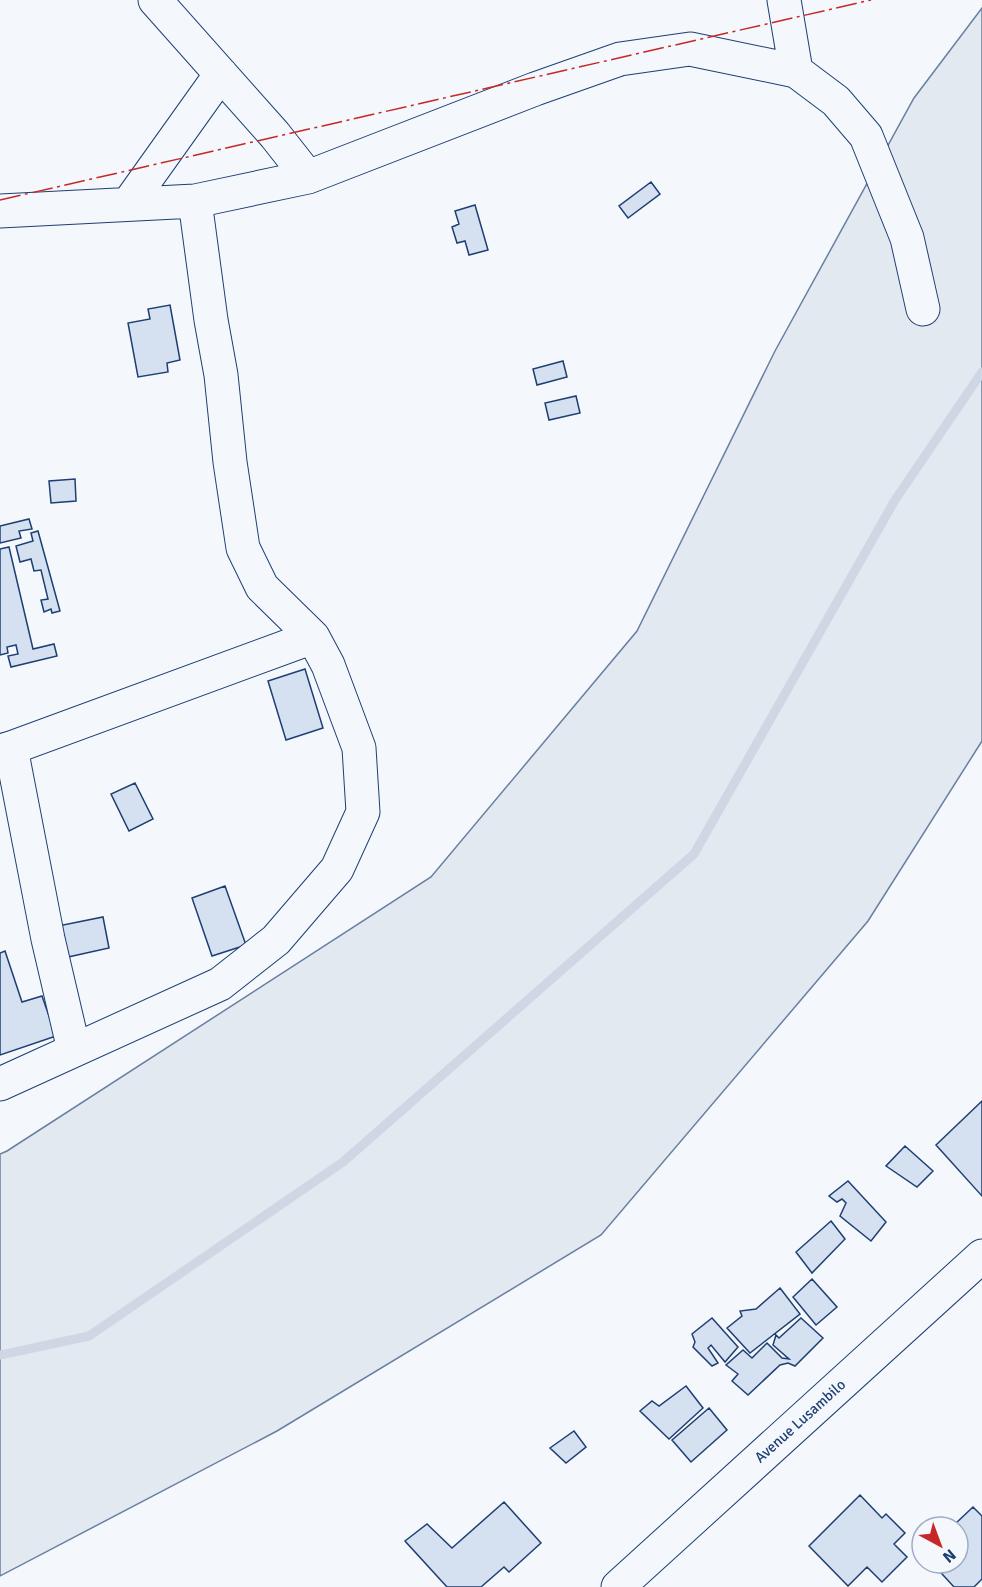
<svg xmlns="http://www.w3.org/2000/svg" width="982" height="1587" font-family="Signika,sans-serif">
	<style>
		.green { fill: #e3e9f0; stroke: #687fa3; stroke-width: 1.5 }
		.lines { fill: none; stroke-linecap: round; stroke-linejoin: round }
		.stream { stroke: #cfd7e4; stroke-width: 9 }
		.building { fill: #d5e0f0; stroke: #1d3f73; stroke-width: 1.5 }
		.minor-casing { stroke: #1d3f73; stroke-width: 35 }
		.minor { stroke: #f4f7fb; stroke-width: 33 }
		.power { stroke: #c62828; stroke-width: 1.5; stroke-dasharray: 21 4.5 3 4.5; stroke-linecap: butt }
		.labels { text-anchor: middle; stroke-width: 4.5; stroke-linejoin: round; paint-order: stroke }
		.street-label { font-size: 15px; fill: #1d3f73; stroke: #f4f7fb }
	</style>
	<rect width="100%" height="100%" fill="#f4f7fb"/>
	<!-- green -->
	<path class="green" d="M982,8v733l-114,180 -267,314 -324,196 -277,145v-422l7,-3 424,-274 206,-246 138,-280 139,-253z"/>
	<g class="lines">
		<!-- stream -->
		<path class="stream" d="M0,1355l89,-19 254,-174 351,-308 201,-354 87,-128"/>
	</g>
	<!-- building -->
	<path class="building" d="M651,182l9,12 -32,24 -9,-12z
		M475,205l13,45 -19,5 -4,-14 -8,2 -5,-16 7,-3 -4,-13z
		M170,305l10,55 -13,3 1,9 -30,5 -10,-54 22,-4 -2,-10z
		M563,361l4,16 -30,8 -4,-16z
		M576,396l4,17 -31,7 -4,-17z
		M75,479l1,22 -25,2 -2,-22z
		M29,519l3,10 -13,2 2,7 -21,5v-17z
		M38,531l22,80 -8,2 -1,-4 -7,3 -3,-12 7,-1 -7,-29 -7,1 -3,-12 -11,3 -4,-16 17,-5 -2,-8z
		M9,547l24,102 21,-5 3,12 -46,11 -3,-11 10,-2 -2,-9 -9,2 1,6 -8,2v-106z
		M305,669l18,59 -37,12 -18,-59z
		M135,783l18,36 -24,12 -18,-37z
		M225,886l21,59 -34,11 -20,-58z
		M103,917l6,31 -50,11 -6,-32z
		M5,951l17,51 20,-6 14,40 -56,19v-102z
		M982,1101v95l-46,-51z
		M905,1146l28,25 -16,16 -31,-21z
		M848,1181l38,41 -15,19 -31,-25 6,-13 -4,-4 -5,3 -8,-6z
		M831,1221l14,18 -33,34 -16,-21z
		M812,1279l25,28 -21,18 -23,-28z
		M780,1288l20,26 -50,39 -23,-25 15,-12 -2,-5 16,-2z
		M712,1318l26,29 -13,15 -14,-17 -3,3 10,15 -6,3 -19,-19 2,-5 -3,-8z
		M801,1318l22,20 -28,28 -7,-3 -8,2 -32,30 -16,-14 6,-7 -12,-9 17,-15 9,8 15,-15 15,15 7,1 -16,-14 3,-10 3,3z
		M686,1386l17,22 -34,31 -29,-28 12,-10 7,5z
		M709,1408l18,22 -36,32 -19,-22z
		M574,1431l12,16 -20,16 -16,-15z
		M860,1495l22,23 4,-4 19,19 -11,11 13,13 -25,25 -15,-15 -19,19 -39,-40z
		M504,1502l37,41 -32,29 -5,-5 -23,20h-34l-42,-46 22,-17 25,24z
		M973,1507l9,9v63l-8,8h-20l-22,-24h26v-25l5,-5 -8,-9z"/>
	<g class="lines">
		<!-- minor casing -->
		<g class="minor-casing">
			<path id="minor" d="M155,0l120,135 33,42
				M784,0l12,71
				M129,203l92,-129
				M0,211l195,-10 113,-24 227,-88 85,-30 70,-10 106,22 40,30 30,35 41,102 16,71
				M11,748l37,191 26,111
				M0,751l11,-3 302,-111
				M0,1084l220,-100 56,-44 61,-71 26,-57 -4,-64 -31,-83 -15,-28 -51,-50 -19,-39 -13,-86 -9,-87 -10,-55 -16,-119
				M618,1587l364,-331"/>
		</g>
		<!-- minor -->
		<use href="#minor" class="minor"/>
		<!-- power -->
		<path class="power" d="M0,200l871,-200"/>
	</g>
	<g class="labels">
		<!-- street labels -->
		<g class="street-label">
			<text transform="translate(800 1421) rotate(-42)" y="5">Avenue Lusambilo</text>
		</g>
	</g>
	<!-- north arrow -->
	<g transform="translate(940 1545) rotate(139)"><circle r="28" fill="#f4f7fb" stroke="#9eadc5" stroke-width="1.5"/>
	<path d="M0-4.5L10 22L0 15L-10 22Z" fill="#c62828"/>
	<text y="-9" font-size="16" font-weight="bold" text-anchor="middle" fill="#1d3f73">N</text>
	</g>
</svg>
